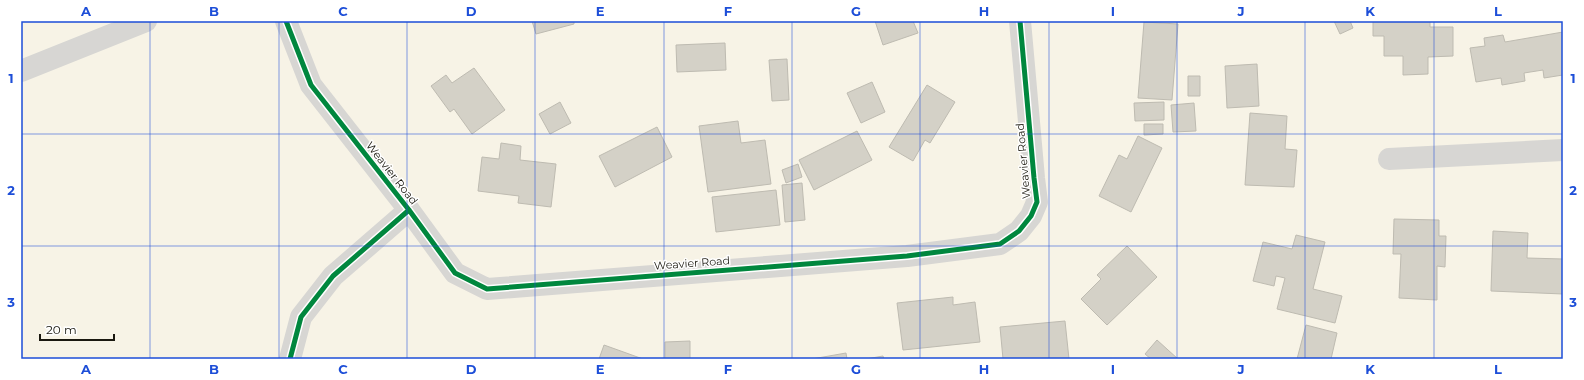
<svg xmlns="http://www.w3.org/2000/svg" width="1584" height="380" font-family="Montserrat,sans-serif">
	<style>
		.building { fill: #d4d1c7; stroke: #bebbb1 }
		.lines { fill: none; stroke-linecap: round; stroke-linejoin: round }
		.minor { stroke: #d7d6d3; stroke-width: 22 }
		.cycleway-casing { stroke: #fff; stroke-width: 8 }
		.cycleway { stroke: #00873e; stroke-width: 5 }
		.grid { fill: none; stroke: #1d4ed8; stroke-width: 1; stroke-opacity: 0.55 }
		.labels { text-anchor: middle; stroke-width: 3; stroke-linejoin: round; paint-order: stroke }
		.street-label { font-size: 11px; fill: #1a180f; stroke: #fff }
		.neatline { fill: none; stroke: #1d4ed8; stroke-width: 1.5 }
		.grid-label { font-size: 13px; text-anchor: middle; font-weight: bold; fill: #1d4ed8 }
	</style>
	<rect width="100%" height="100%" fill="#f7f3e6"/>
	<!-- building -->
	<path class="building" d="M532,21h42v3l-38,10z
		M875,21h38l5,12 -35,12z
		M1334,21h16l3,7 -13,6z
		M1373,21h57v6h23v29l-25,1v17l-25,1v-19h-19v-20h-11z
		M1144,22l34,2 -6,76 -34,-2z
		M1563,32v43l-19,3 -1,-8 -19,3 1,8 -23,4 -1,-7 -25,4 -6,-34 15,-2 -1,-8 19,-3 2,7z
		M725,43l1,27 -49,2 -1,-27z
		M787,59l2,41 -17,1 -3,-41z
		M1257,64l2,42 -32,2 -2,-42z
		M474,68l31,42 -33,24 -18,-25 -4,3 -19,-26 15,-11 6,8z
		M1188,76h12v20h-12z
		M872,82l13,30 -24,11 -14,-30z
		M927,85l28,17 -25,41 -5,-3 -12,21 -24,-14z
		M560,102l11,21 -21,11 -11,-20z
		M1164,102v18l-29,1 -1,-18z
		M1194,103l2,28 -23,1 -2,-27z
		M1250,113l37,3 -2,33 12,1 -3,37 -49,-2z
		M738,121l3,22 24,-3 6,44 -63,8 -9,-66z
		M1144,124h19v10l-19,1z
		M657,127l15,30 -57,30 -16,-31z
		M857,131l15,29 -58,30 -15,-30z
		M1138,136l24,12 -31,64 -32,-16 20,-41 8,4z
		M501,143l20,3 -1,14 36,4 -5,43 -33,-4 1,-7 -41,-5 4,-34 17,2z
		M798,164l4,13 -16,6 -4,-13z
		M802,183l3,37 -20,2 -3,-37z
		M776,190l4,35 -64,7 -4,-35z
		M1394,219l45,1v16h7l-1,31 -8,-1v34l-38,-2 2,-44h-8z
		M1493,231l35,2 -1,25 36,1v35l-72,-3z
		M1296,235l29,7 -12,47 29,7 -7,27 -58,-14 8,-31 -9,-2 -2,10 -21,-5 10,-39 29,7z
		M1127,246l30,31 -50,48 -26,-26 20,-20 -4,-4z
		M953,297v8l22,-3 5,40 -77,8 -6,-47z
		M1065,321l4,38h-66l-3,-32z
		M1306,325l31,8 -6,26h-34z
		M1157,340l21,19h-27l-6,-5z
		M690,341v18h-25v-17z
		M604,345l39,14h-44z
		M846,353l1,6h-35z
		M883,356l1,3h-18z"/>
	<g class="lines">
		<!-- minor -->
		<path class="minor" d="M286,21l25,64 98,125 46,63 32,16 420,-33 93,-12 19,-13 12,-15 6,-14 -3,-24 -14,-157
			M21,71l125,-50
			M1389,159l174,-9
			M290,359l11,-42 32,-41 76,-66"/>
		<!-- cycleway casing -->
		<g class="cycleway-casing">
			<path id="cycleway" d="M286,21l25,64 98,125 46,63 32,16 420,-33 93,-12 19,-13 12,-15 6,-14 -3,-24 -14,-157
				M290,359l11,-42 32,-41 76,-66"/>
		</g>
		<!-- cycleway -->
		<use href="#cycleway" class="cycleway"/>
	</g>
	<!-- grid -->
	<path class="grid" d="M150,21v338M279,21v338M407,21v338M535,21v338M664,21v338M792,21v338M920,21v338M1049,21v338M1177,21v338M1305,21v338M1434,21v338M21,134h1542M21,246h1542"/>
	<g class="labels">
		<!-- street labels -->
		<g class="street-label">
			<text transform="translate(1023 161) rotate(-95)" y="4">Weavier Road</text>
			<text transform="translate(392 173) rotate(52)" y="4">Weavier Road</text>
			<text transform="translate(692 263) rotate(-4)" y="4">Weavier Road</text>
		</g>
	</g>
	<!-- border -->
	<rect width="1584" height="380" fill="none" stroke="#ffffff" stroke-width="44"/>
	<!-- scale -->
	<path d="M40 334v6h74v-6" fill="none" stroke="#1a180f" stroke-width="2"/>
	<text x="46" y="334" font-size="12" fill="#1a180f" stroke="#ffffff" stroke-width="3" paint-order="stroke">20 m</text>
	<rect x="22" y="22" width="1540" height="336" class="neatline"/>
	<g class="grid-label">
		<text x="86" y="16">A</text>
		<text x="214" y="16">B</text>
		<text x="343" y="16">C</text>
		<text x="471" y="16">D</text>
		<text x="600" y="16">E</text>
		<text x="728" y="16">F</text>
		<text x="856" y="16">G</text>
		<text x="984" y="16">H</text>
		<text x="1113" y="16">I</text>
		<text x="1241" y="16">J</text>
		<text x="1370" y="16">K</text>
		<text x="1498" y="16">L</text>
		<text x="11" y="83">1</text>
		<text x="1573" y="83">1</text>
		<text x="11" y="195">2</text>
		<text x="1573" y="195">2</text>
		<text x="11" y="307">3</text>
		<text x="1573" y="307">3</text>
		<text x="86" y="374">A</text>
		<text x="214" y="374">B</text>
		<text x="343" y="374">C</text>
		<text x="471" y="374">D</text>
		<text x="600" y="374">E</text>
		<text x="728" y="374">F</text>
		<text x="856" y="374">G</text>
		<text x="984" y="374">H</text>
		<text x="1113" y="374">I</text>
		<text x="1241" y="374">J</text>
		<text x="1370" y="374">K</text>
		<text x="1498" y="374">L</text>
	</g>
</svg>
